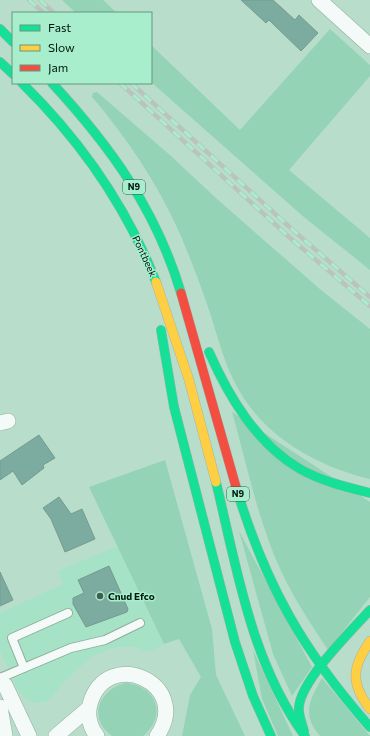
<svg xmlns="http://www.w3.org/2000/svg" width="370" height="736" font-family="Commissioner,sans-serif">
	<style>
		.built { fill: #a6e3c6 }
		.green { fill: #94d3b6 }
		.building { fill: #7caba0; stroke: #789a8f }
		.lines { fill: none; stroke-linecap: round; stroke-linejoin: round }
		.lane-casing { stroke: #8fad9e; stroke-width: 10 }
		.street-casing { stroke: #8fad9e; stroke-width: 16 }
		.fast-casing { stroke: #a6b0ac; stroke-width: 10 }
		.slow-casing { stroke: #a6b0ac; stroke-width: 10 }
		.jam-casing { stroke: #a6b0ac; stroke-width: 10 }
		.lane { stroke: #f4faf7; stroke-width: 8 }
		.street { stroke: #f4faf7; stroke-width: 15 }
		.fast { stroke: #16e098; stroke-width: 9 }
		.slow { stroke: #ffcf43; stroke-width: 9 }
		.jam { stroke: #f24e42; stroke-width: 9 }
		.rail-casing { stroke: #bac4bf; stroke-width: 4.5 }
		.rail { stroke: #a8eecc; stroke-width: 3; stroke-dasharray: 9; stroke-linecap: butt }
		.poi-dot { fill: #405d50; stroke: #a8eecc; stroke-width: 1.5 }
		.labels { text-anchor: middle; stroke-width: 3; stroke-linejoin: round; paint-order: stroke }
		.shield { fill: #a8eecc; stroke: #325846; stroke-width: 1 }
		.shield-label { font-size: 9px; font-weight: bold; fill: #00180d }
		.street-label { font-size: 10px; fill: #00180d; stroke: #a8eecc }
		.poi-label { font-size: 10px; font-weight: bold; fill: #00180d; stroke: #a8eecc; text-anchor: start }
	</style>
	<rect width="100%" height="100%" fill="#b8decb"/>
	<!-- built -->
	<path class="built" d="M117,546l47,98 -12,7h-8l-7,-4h-21l-25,10 -26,24 -15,18 -5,3 -14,1 -13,-12 -18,-40v-38l63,-29 -5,-13z"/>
	<!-- green -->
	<path class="green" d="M62,0h41l14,13h-41z
		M330,29l40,36v11l-81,94 81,68v32l-65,-52 -154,-136v-37l89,85z
		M97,92l74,64 46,43 104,91 49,39v150c-57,-14 -111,-45 -137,-100 -10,-21 -16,-44 -23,-66 -9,-27 -19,-53 -30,-79 -22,-50 -53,-96 -88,-137l1,-4z
		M232,412l138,90v95l-42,53c-17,-26 -34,-51 -47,-79 -23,-50 -34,-106 -49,-159z
		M165,460l47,169 4,46 29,61h-63l8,-41 11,-18 -22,-38 -15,5 -75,-157z
		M239,531l73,136 -20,29 -19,-42z
		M253,650l40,86h-15l-16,-37z
		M322,678l48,58h-50c-19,-21 -10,-37 2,-58z
		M126,683c30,3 42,32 17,53h-31c-25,-18 -13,-47 14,-53z"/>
	<!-- building -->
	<path class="building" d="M241,0h32l22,20 4,-5 19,18 -17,18 -32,-31 -3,3z
		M39,435l16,23 -12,7 1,3 -22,17 -9,-14 -13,9v-19z
		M59,497l12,17 11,-5 13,30 -30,13 -14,-33 -8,-11z
		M109,566l19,43 -1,3 -41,15 -13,-23v-6l11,-5 -6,-13z
		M0,572l13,28 -13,6z"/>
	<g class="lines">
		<!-- lane casing -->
		<g class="lane-casing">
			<path id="lane" d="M24,668l-12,-30 56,-25
				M0,678l71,-30 34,-8 35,-17"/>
		</g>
		<!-- street casing -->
		<g class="street-casing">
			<path id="street" d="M319,0l51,46
				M0,423l8,-2
				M0,681l5,4 24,51
				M0,707l5,29
				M56,736l33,-28
				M97,736c-7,-8 -10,-21 -7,-32 17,-59 103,-20 67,32"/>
		</g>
		<!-- fast casing -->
		<g class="fast-casing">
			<path id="fast" d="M0,29l13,13
				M0,62l13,12
				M22,83c59,58 104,122 134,199
				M52,83c58,63 104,126 129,210
				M161,330l13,77 61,235 18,54 18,40
				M209,352c20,45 47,91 91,117 21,12 46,18 70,24
				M216,482c21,87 35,180 89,254
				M236,487c29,97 67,164 134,240
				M304,731c-2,-8 -6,-16 -5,-24 2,-27 52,-76 71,-97"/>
		</g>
		<!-- slow casing -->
		<g class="slow-casing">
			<path id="slow" d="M156,282l33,98 27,102
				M370,641c-18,26 -20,42 0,68"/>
		</g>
		<!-- jam casing -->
		<g class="jam-casing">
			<path id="jam" d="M181,293l55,194"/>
		</g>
		<!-- lane -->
		<use href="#lane" class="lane"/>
		<!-- street -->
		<use href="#street" class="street"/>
		<!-- fast -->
		<use href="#fast" class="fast"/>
		<!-- slow -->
		<use href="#slow" class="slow"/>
		<!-- jam -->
		<use href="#jam" class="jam"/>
		<!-- rail casing -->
		<g class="rail-casing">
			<path id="rail" d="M29,0l15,13
				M40,0l14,13
				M120,83l169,154 81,69
				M131,83l163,148 76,66"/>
		</g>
		<!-- rail -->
		<use href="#rail" class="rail"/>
	</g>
	<!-- markers -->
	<circle class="poi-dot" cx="100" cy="596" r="4"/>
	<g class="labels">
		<!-- shield labels -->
		<g class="shield">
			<rect x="123" y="180" width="22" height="14" rx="3"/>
			<rect x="227" y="487" width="22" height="14" rx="3"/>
		</g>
		<g class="shield-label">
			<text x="134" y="190">N9</text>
			<text x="238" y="497">N9</text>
		</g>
		<!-- street labels -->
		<g class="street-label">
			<text transform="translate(145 256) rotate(65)" y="4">Pontbeek</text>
		</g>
		<!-- poi labels -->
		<g class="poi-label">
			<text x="108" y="600">Cnud Efco</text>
		</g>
	</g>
	<!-- legend -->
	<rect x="12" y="12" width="140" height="72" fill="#a8eecc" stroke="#659880"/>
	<rect x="20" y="25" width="20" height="6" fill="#16e098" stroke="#659880"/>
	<text x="48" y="32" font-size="12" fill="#00180d">Fast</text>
	<rect x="20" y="45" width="20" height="6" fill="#ffcf43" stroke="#659880"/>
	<text x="48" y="52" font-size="12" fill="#00180d">Slow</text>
	<rect x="20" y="65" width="20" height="6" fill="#f24e42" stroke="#659880"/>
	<text x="48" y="72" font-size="12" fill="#00180d">Jam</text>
</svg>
